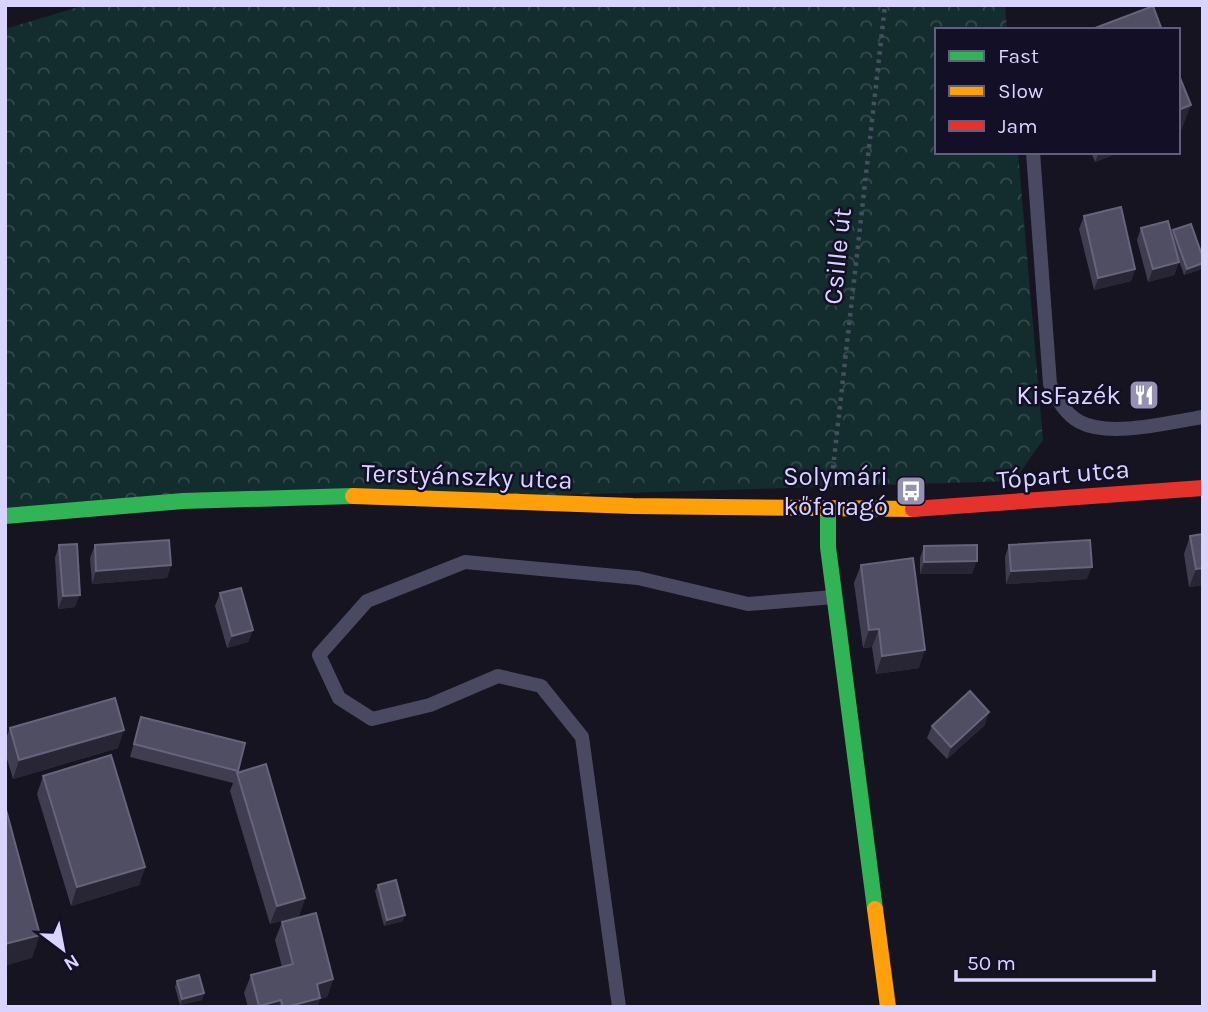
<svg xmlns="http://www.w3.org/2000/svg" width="1208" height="1012" font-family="Karla,sans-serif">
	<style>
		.forest { fill: url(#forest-crowns) }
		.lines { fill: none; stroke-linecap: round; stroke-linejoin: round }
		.path { stroke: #44505f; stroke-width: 4.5; stroke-dasharray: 3.5 5; stroke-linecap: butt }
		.lane { stroke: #4a4962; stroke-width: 14 }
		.fast { stroke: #30b455; stroke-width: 16 }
		.slow { stroke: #ff9f0a; stroke-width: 16 }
		.jam { stroke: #e5322d; stroke-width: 16 }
		.wall { fill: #403d50 }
		.shaded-wall { fill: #282635 }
		.building { fill: #504e63; stroke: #66637b; stroke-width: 2 }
		.labels { text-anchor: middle; stroke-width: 5; stroke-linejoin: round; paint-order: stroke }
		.street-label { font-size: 26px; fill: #d9d4ff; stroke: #130f26 }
		.poi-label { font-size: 26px; fill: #d9d4ff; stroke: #130f26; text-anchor: end }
	</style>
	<defs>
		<pattern id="forest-crowns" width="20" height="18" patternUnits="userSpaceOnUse" patternTransform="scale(1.75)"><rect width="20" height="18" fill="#132c2d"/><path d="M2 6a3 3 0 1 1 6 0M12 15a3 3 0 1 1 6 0" fill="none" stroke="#354a4c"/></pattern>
	</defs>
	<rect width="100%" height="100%" fill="#161421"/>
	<!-- forest -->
	<path class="forest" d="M85,5h920l2,25h-70v122h81l25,288 -29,41 -1009,31v-483z"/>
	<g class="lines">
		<!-- path -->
		<path class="path" d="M832,477l53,-472"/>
		<!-- lane -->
		<path class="lane" d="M1033,152l17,232c7,15 15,30 30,38 30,16 90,0 123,-5
			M619,1007l-37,-270 -41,-51 -43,-10 -68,29 -58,14 -33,-21 -20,-43 48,-54 98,-39 173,16 110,26 86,-7"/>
		<!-- fast -->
		<path class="fast" d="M828,510v37l47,362
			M5,516l178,-15 170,-5"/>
		<!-- slow -->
		<path class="slow" d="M353,496l280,10 280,3
			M875,909l13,98"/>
		<!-- jam -->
		<path class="jam" d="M913,509l290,-21"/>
	</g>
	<!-- wall -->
	<path class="wall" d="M1091,152h30l-26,10z
		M1084,216l51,53 -4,12 -37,9 -15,-61z
		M1141,228l30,8 2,-6 30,28 -1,11 -18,6 -10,-29 5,16 -5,13 -26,7 -11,-42z
		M1190,536l13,49 -14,2 -5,-33z
		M59,545l16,62 -17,2 -3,-51z
		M95,545l76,20 -4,13 -75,6 -2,-26z
		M1009,545l78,34 -81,5 -1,-27z
		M924,546l48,28h-52v-16z
		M861,565l58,103 -43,6 -4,-27 -9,1 -9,-65z
		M220,593l33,37 -5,12 -21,6 -12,-42z
		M141,717l104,26 -8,30 68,125 -6,18 -29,8 -40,-133 3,-8 -103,-26z
		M985,725l-38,34 -20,-21 5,-12z
		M10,728l108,20 -105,31 -8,-27v-11z
		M43,776l102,91 -6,18 -68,21 -34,-112z
		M378,885l25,36 -19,5 -9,-35z
		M282,922l51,57 -6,18 -7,2 -3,8h-69l-4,-14 7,-18 31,-8 -7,-27z
		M177,981l27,12 -2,7 -22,5 -5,-18z"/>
	<!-- shaded-wall -->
	<path class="shaded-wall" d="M1191,105l-9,24 -4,1v-20z
		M1099,152h22l-26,10z
		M1179,262l-5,13 -26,7 5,-13z
		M1203,263l-1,6 -18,6 3,-6z
		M1135,269l-4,12 -37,9 4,-12z
		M977,561l-5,13h-52l4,-12z
		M171,565l-4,13 -75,6 4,-13z
		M1092,567l-5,12 -81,5 5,-13z
		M1203,568v17l-14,2 7,-18z
		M80,595l-5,12 -17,2 5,-13z
		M879,629l-7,18 -9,1 6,-18z
		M253,630l-5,12 -21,6 5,-12z
		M925,650l-6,18 -43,6 6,-18z
		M989,712l-4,13 -38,34 4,-12z
		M124,730l-6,18 -105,31 6,-19z
		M145,867l-6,18 -68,21 6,-19z
		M305,898l-6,18 -29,8 7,-18z
		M405,915l-2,6 -19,5 3,-6z
		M40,935l-8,23 -27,8v-22z
		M333,979l-6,18 -7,2 -3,8h-31l31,-23z
		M204,993l-2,7 -22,5 2,-6z
		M281,1000l-2,7h-21l1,-1z"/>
	<!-- building -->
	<path class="building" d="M1153,6l9,24h-72z
		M1178,73l13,32 -13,5z
		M1121,207l14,62 -37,9 -14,-62z
		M1168,221l11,41 -26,7 -12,-41z
		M1191,224l12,34v5l-16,6 -14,-39z
		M1203,534v34l-7,1 -6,-33z
		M169,540l2,25 -75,6 -1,-26z
		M1090,540l2,27 -81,4 -2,-26z
		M77,544l3,51 -17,1 -4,-51z
		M977,545v16l-53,1v-16z
		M913,558l12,92 -43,6 -3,-27 -10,1 -8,-65z
		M241,588l12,42 -21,6 -12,-43z
		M970,691l19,21 -38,35 -19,-21z
		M115,698l9,32 -105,30 -9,-32z
		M141,717l104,26 -7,28 -104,-27z
		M111,755l34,112 -68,20 -34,-111z
		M266,764l39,134 -28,8 -40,-133z
		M5,806l35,129 -35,9z
		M396,880l9,35 -18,5 -9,-35z
		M316,913l17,66 -16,5 3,14 -34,9h-3l-2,-7 -22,6 -8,-31 42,-11 -11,-42z
		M199,975l5,18 -22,6 -5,-18z"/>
	<!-- icons -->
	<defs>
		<g id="restaurant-square" transform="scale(1.575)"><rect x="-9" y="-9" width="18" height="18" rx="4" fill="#9591b1" stroke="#130f26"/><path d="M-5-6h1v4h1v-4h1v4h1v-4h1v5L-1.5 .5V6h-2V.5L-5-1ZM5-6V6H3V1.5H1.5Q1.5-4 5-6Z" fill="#fff"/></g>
		<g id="bus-square" transform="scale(1.575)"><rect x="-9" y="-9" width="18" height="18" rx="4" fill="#9591b1" stroke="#130f26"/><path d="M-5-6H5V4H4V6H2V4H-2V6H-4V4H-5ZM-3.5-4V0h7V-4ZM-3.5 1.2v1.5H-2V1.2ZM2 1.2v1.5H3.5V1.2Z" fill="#fff"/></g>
	</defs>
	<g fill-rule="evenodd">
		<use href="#restaurant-square" x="1144" y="395"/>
		<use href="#bus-square" x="911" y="491"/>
	</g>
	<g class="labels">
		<!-- street labels -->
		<g class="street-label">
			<text transform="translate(837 256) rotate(-84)" y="9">Csille út</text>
			<text transform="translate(1063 474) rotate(-5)" y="9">Tópart utca</text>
			<text transform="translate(467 476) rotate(2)" y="9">Terstyánszky utca</text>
		</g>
		<!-- poi labels -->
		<g class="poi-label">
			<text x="1121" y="404">KisFazék</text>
			<text x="888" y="485">Solymári<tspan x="888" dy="30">kőfaragó</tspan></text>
		</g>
	</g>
	<!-- border -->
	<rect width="1208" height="1012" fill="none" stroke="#d9d4ff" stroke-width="14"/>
	<!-- legend -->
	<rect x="935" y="28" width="245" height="126" fill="#130f26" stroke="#625e7d" stroke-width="2"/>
	<rect x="949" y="51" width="35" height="10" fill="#30b455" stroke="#625e7d" stroke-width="2"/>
	<text x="998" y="63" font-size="21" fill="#d9d4ff">Fast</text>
	<rect x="949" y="86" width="35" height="10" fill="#ff9f0a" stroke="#625e7d" stroke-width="2"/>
	<text x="998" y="98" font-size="21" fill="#d9d4ff">Slow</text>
	<rect x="949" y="121" width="35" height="10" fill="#e5322d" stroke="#625e7d" stroke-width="2"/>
	<text x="998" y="133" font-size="21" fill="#d9d4ff">Jam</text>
	<!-- north arrow -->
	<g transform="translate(63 949) rotate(148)" stroke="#130f26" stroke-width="5" paint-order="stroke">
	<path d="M0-5L12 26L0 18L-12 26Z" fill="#d9d4ff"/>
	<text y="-10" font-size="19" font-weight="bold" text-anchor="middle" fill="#d9d4ff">N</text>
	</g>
	<!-- scale -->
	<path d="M956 970v10h198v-10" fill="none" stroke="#d9d4ff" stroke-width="3.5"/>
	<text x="967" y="970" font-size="21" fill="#d9d4ff" stroke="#130f26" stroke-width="5" paint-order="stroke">50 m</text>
</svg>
